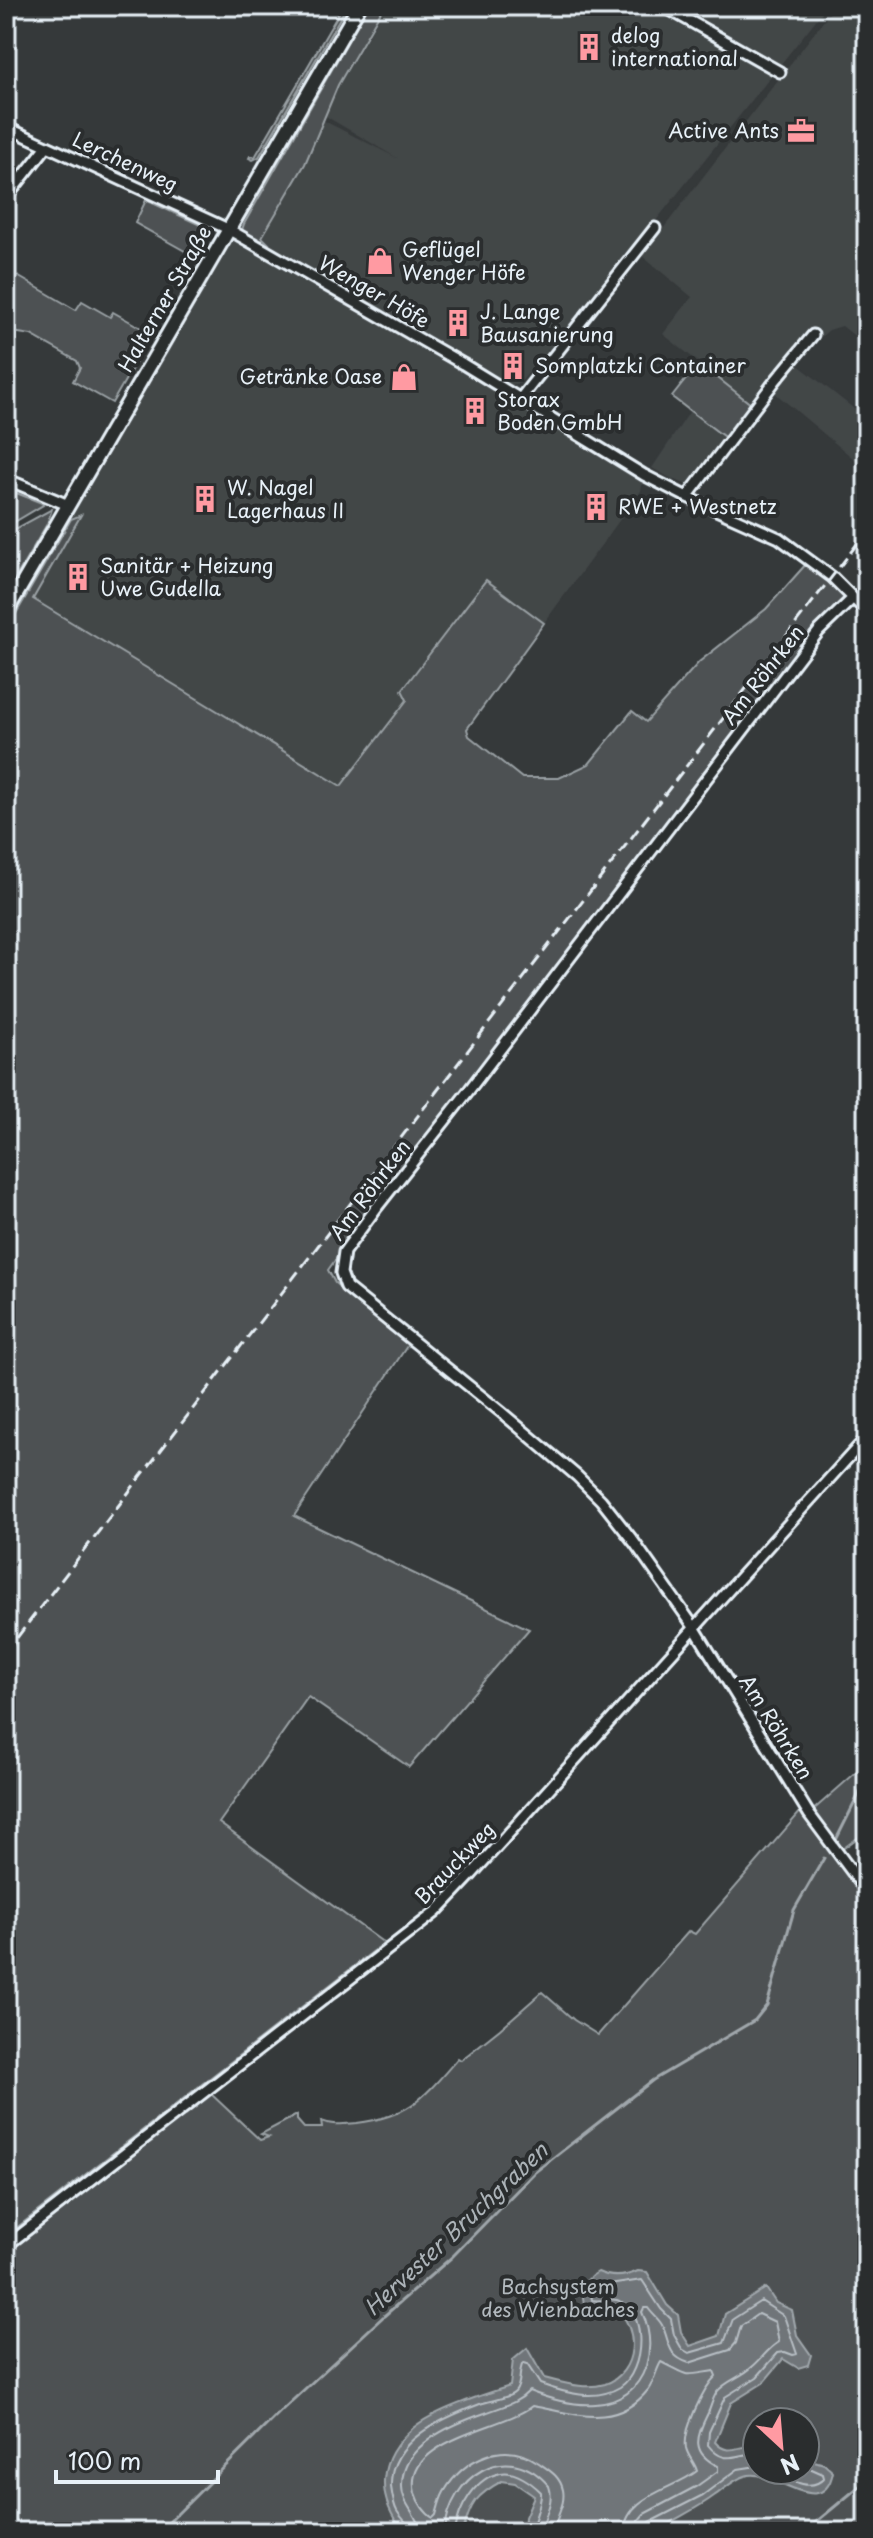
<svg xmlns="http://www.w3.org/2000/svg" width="873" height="2538" font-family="'Playpen Sans',sans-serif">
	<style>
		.built { fill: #424647 }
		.green { fill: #4d5152; stroke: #9aa1a5; stroke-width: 2; fill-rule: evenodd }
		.water { fill: #707579; stroke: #a0a7ac; stroke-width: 2 }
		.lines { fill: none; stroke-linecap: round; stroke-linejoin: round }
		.shore { stroke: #b8bfc5; stroke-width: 2 }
		.stream { stroke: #a0a7ac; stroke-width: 3 }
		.street-casing { stroke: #e8f1f8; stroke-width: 15 }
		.secondary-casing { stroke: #e8f1f8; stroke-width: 18 }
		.street { stroke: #2a2d2e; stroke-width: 9 }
		.secondary { stroke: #2a2d2e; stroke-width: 12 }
		.rail { stroke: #e8f1f8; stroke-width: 3; stroke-dasharray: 12 6; stroke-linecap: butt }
		.labels { text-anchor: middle; stroke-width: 8; stroke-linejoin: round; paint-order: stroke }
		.poi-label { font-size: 20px; fill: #e8f1f8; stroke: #2a2d2e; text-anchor: start }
		.street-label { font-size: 20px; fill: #e8f1f8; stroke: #2a2d2e }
		.park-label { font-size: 20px; fill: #b2b9be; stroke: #2a2d2e }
		.water-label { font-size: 22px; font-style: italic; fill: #acb3b8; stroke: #2a2d2e }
	</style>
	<rect width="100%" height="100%" fill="#35393a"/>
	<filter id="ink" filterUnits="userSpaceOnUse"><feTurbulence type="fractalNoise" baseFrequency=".0125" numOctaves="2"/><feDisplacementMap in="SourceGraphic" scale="16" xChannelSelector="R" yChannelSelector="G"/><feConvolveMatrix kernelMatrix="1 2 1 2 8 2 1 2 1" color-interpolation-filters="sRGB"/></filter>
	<g filter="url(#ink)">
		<!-- built -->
		<path class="built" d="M386,6h441l-196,246 -111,131 -11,3 -43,-25 178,114 -3,16 -97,132 -58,-42 -83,108 4,10 -66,87 -323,-194 281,-484 98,50 -75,-44z
			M835,6l9,4 23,18v318l-25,-20 -13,4 -8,7 -7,-5 -62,73 -89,-71 29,-37 -50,-41z
			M797,364l70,55 -1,50 -91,-76z
			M690,411l37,28 -37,47 -22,-9 -16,-9z"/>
		<!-- green -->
		<path class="green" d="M343,6h4l-88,151 -6,3 -4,-2 1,-2 5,1z
			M368,6h16l-46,79 -33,79 -43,73 7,7 -2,2 -23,-11 -2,-5 2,-6z
			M146,200l61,28 -15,27 -57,-32z
			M14,274l62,36 6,-9 28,16 3,-5 39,22 -40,69 -39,-22 7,-13 -3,-7 -46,-26 -25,-4v-40z
			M699,363l53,42 -25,34 -55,-42z
			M6,489l36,14 1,2 -37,22v-12l4,-7 -4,-3z
			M52,509l-5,15 -41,70v-60z
			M81,515l-48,84 308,187 66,-86 -5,-10 84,-110 58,43 -77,106 2,7 53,42h37l30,-14 43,-53 14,11 53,-60 67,-53 41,-46 38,34v6l-30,26 -440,575 -47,66 7,13 74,60 -115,173 235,113 -120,138 -101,-70 -89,126 165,120 -378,293v-1605l65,-112z
			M867,1753v78l-34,25 34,45v631h-861v-280l204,-159 50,47 9,-3 -8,-3 36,-19v5l7,8h18l-1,-7c12,5 23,3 36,2 54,-7 67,-26 101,-65l3,2 39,-31 42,-37 32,28 24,15 91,-104 6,3 106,-123 3,6 7,-5 49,-43zM757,2422h48v48h-48z"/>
		<!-- water -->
		<path class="water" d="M638,2271l9,1 20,33 11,10 3,17 9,14 29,-10 6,-22 41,-26 10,15 16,7 5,25 14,20 -3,10 -10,3 -15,-9 -20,24 -32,20 -16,39c14,16 26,1 42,4v24h48v-12l19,6 9,8c-10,51 -61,-6 -88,4 -11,3 -22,14 -31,20 -12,9 -52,32 -65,36 -11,3 -26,0 -38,0 -29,0 -58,0 -87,0l1,-15 9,-21 -19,-13 -13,-2c-26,14 -32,23 -39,51h-59c-29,-35 -27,-73 9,-104 21,-18 69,-33 97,-42l3,-26 14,-12 17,30c21,5 40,12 61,6 32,-10 36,-58 9,-76l-22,2 -8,-5c-3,-18 -2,-24 14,-33 13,6 27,5 40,-1z"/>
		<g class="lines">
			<!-- shore -->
			<path class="shore" d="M773,2470c15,8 37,24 51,8l-1,-4 -18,-8
				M410,2532c-1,-10 -8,-12 -13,-21 -3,-5 -5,-17 -6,-24 -2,-47 52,-69 89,-83 10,-4 28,-5 35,-12 7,-7 3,-22 8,-29l4,1 13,20c25,9 55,18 80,3 25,-16 28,-78 -3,-87 -8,-2 -17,2 -25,0l-2,-12 8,-6 11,3 33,-5 19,29 10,10 3,16 8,14 7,4 35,-10 9,-24 28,-18 23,15 13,38 -4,1 -8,-3 -7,1 -21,24 -32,20 -16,35 -1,13c17,22 28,8 49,8
				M420,2532c-1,-17 -18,-27 -18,-45 -2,-42 51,-63 83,-74 18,-7 32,-9 44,-22 40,16 99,27 117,-25 6,-19 4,-36 -4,-54l2,-4h4c4,6 11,11 14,17 8,16 4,31 27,38l41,-13 6,-7 5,-17 17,-12 17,8 4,20c-11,6 -17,17 -27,25 -10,10 -27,14 -35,25 -5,7 -6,16 -10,23 -11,22 -16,38 11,51v5l-21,15 -53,28 -6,7 -2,11
				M445,2532c3,-54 62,-96 104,-46 6,17 -6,30 -7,46
				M455,2532c3,-23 20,-55 46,-59 14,-3 31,10 40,19 1,13 -8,27 -9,40
				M554,2532c1,-15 12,-27 9,-42 -3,-14 -14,-20 -24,-27 -35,-24 -75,-5 -95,29 -4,7 -6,16 -8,23l-3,3c-8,-5 -15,-15 -18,-25 -14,-54 89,-64 117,-87 42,7 83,25 116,-16 6,-8 8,-20 13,-28 30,15 19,14 53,9l2,5c-13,12 -33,54 -30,72 2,9 9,15 11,23 -24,19 -71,24 -73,61
				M646,2532l4,-10 53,-27 35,-26 19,-3"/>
			<!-- stream -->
			<path class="stream" d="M836,1840l31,-62
				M159,2532l123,-122 102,-94 68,-59 83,-85 118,-92 102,-60 12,-15 27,-95 30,-52
				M804,2532l63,-52"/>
			<!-- street casing -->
			<g class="street-casing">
				<path id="street" d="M663,6l117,66
					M6,127l222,102 235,135 181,111 43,22 92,41 53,39 35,35
					M6,198l41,-52
					M520,399l135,-171
					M6,479l62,26
					M687,497l88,-116 38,-46
					M853,598l-34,33 -353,463 -89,113 -33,45 -3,21 5,14 155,125 76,64 24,24 33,42 60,85 115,187 58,78
					M6,2246l430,-334 36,-38 395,-437"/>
			</g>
			<!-- secondary casing -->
			<g class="secondary-casing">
				<path id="secondary" d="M6,612l353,-606"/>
			</g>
			<!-- street -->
			<use href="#street" class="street"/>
			<!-- secondary -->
			<use href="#secondary" class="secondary"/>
			<!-- rail -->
			<path class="rail" d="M6,1652l861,-1121"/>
		</g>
	</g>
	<!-- icons -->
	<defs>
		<g id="building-bare" transform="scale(2.16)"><path d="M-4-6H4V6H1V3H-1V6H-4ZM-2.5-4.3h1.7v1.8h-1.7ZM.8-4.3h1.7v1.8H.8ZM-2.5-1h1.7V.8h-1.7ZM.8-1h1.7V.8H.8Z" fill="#ff9aa2" stroke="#2a2d2e" stroke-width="2.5" paint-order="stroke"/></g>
		<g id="office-bare" transform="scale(2.16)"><path d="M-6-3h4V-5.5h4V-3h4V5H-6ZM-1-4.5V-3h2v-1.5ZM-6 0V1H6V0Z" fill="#ff9aa2" stroke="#2a2d2e" stroke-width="2.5" paint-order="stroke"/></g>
		<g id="shop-bare" transform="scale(2.16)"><path d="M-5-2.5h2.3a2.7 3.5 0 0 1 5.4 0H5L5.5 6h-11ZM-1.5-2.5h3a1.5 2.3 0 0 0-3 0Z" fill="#ff9aa2" stroke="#2a2d2e" stroke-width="2.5" paint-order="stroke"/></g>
	</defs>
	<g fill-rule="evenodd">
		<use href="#building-bare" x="589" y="47"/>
		<use href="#office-bare" x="801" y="131"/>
		<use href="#shop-bare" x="380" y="261"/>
		<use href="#building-bare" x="458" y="323"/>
		<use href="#building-bare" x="513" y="366"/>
		<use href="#shop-bare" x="404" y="377"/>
		<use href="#building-bare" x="475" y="411"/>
		<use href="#building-bare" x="205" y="499"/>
		<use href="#building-bare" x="596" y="507"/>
		<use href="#building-bare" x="78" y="577"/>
	</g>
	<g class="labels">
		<!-- poi labels -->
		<g class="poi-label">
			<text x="611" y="43">delog<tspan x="611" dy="23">international</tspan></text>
			<text x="779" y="138" text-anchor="end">Active Ants</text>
			<text x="402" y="257">Geflügel<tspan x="402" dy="23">Wenger Höfe</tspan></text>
			<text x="480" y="319">J. Lange<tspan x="480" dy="23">Bausanierung</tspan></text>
			<text x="535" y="373">Somplatzki Container</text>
			<text x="382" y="384" text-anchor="end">Getränke Oase</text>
			<text x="497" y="407">Storax<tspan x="497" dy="23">Boden GmbH</tspan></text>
			<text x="227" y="495">W. Nagel<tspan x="227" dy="23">Lagerhaus II</tspan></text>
			<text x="618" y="514">RWE + Westnetz</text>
			<text x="100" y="573">Sanitär + Heizung<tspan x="100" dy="23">Uwe Gudella</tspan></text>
		</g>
		<!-- street labels -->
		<g class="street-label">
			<text transform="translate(125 162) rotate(25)" y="7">Lerchenweg</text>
			<text transform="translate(374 292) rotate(30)" y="7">Wenger Höfe</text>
			<text transform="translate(165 299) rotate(-60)" y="7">Halterner Straße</text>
			<text transform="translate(763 675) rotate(-52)" y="7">Am Röhrken</text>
			<text transform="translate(370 1190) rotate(-53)" y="7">Am Röhrken</text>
			<text transform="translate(776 1727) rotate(58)" y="7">Am Röhrken</text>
			<text transform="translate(455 1863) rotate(-46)" y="7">Brauckweg</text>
		</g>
		<!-- park labels -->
		<g class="park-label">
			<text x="558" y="2294">Bachsystem<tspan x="558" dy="23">des Wienbaches</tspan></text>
		</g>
		<!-- water labels -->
		<g class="water-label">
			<text transform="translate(456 2229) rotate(-43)" y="8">Hervester Bruchgraben</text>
		</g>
	</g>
	<!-- margin -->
	<rect width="873" height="2538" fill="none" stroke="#2a2d2e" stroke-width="32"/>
	<rect x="16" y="16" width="841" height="2506" fill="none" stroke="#e8f1f8" stroke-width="3" filter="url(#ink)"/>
	<!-- north arrow -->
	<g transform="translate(781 2446) rotate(154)"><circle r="38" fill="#2a2d2e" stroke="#767b7f" stroke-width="2"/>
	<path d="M0-6L14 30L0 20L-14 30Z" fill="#ff9aa2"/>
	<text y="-12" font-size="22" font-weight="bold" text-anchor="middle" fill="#e8f1f8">N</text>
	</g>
	<!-- scale -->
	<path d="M56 2470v12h162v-12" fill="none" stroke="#e8f1f8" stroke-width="4"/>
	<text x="68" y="2470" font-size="24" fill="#e8f1f8" stroke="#2a2d2e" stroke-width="6" paint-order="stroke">100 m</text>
</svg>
